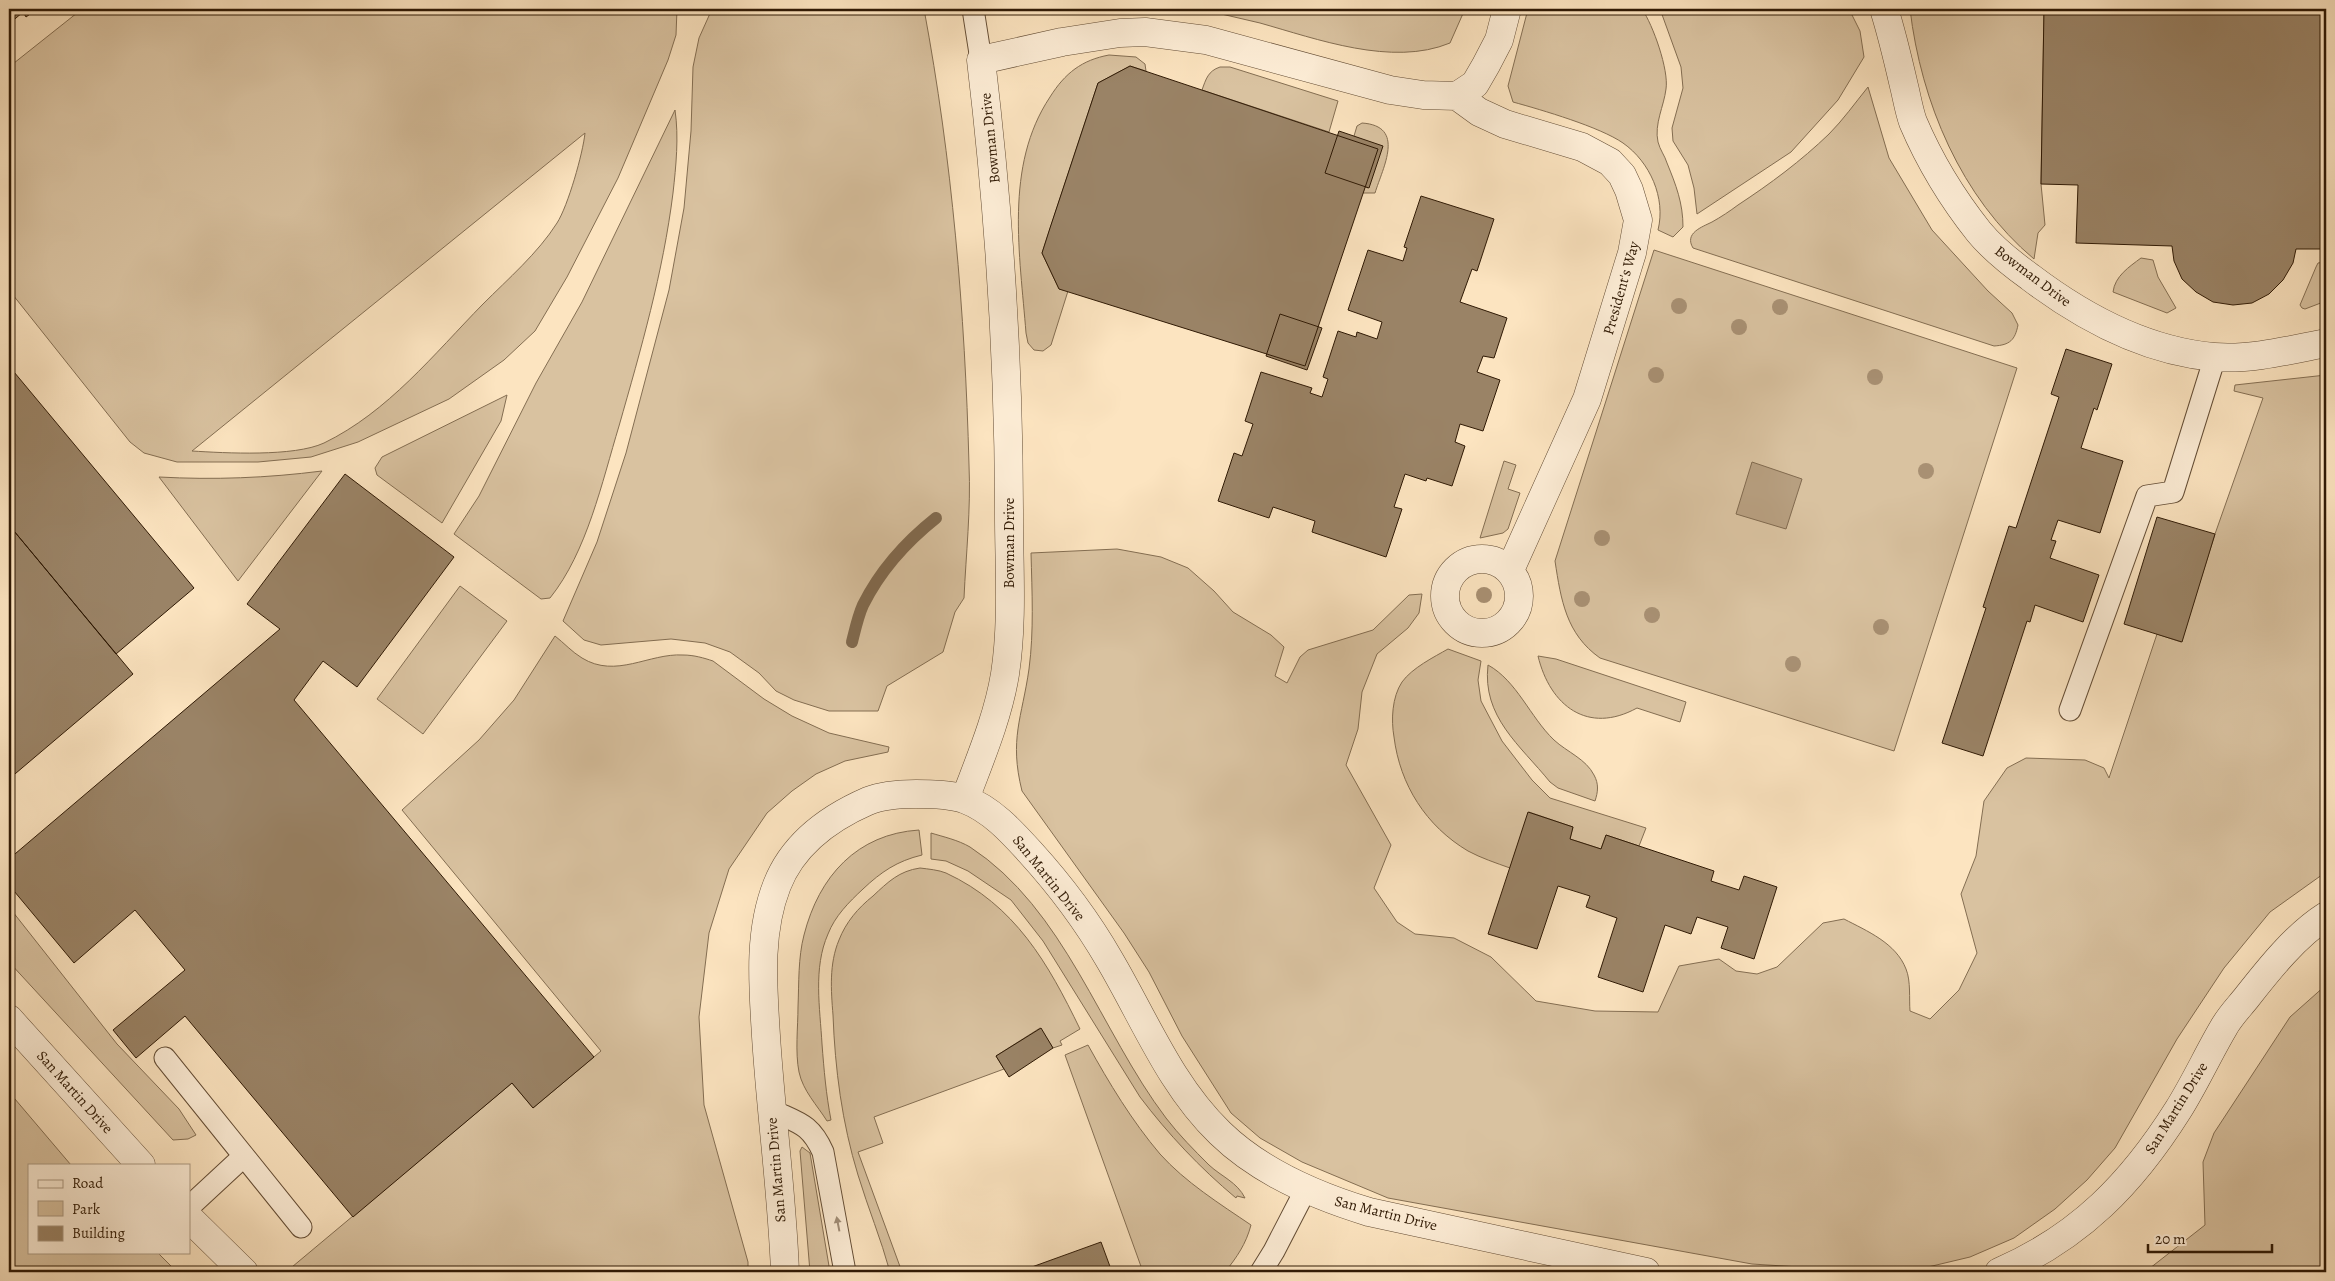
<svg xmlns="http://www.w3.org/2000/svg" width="2335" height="1281" font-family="Alegreya,serif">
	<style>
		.green { fill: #d9c2a0; stroke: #846e52; fill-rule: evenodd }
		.water { fill: #b79f80; stroke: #816a4f }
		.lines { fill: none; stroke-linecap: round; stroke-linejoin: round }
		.stream { stroke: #816a4f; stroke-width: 12 }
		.building { fill: #9a8366; stroke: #301a05 }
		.lane-casing { stroke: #634c34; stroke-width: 23 }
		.street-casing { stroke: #634c34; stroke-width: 29 }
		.lane { stroke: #fdedd6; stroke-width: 21 }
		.street { stroke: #fdedd6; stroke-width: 28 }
		.tree { fill: #a89073 }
		.oneway { fill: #a18e78 }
		.labels { text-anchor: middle; stroke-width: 4; stroke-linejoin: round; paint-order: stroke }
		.street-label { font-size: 15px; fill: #301a05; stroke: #fdedd6 }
	</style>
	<rect width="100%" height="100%" fill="#fce4c0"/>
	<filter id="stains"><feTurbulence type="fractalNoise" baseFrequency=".004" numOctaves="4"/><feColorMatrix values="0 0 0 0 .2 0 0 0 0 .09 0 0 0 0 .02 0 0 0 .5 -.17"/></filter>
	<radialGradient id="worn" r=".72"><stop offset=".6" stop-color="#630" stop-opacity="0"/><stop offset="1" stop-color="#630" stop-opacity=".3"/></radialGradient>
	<!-- green -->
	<path class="green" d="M82,9h595l-1,26 -8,25 -50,118 -51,99 -32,54 -31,29 -55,39 -91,43 -47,15 -53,5h-81l-33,-9 -14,-11 -121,-152v-223zM585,133c-2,20 -17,73 -28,90 -19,30 -49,56 -74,81 -49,50 -95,108 -159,139 -30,14 -99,10 -132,8z
		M712,9h212c28,150 41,303 45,456 2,44 -3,89 -5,133l-9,14 -12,40 -56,34 -9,25h-49l-35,-11 -18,-9 -17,-18 -29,-21 -25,-9 -34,-4 -70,6 -17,-5 -21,-19 34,-79 29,-89 43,-163 15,-82 7,-77 2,-64 6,-29z
		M1200,9h265l-15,34c-58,24 -133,-4 -190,-20 -20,-5 -40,-9 -60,-14z
		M1528,9h114c11,16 27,61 24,80 -2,17 -12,35 -8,53 2,8 7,14 9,21 9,22 16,40 16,64l-10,10 -15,-7c8,-32 -8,-68 -35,-87 -23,-16 -81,-33 -110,-41l-5,-16z
		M1660,9h189l11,22 4,26 -26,43 -47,52 -94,62 -3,-26 -6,-23 -15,-24 -1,-13 11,-40 -2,-21z
		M1910,9h134l-3,175 4,41 -7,8 -4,26c-73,-61 -113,-157 -124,-250z
		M1109,55l27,2 9,7 1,7 -16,-5 -32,17 -56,170 17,36 9,2 -17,54 -8,6 -9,-1 -6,-7 -2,-10c-6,-78 -22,-167 24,-236 15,-24 32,-37 59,-42z
		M1220,67h10l108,34 -9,31 -127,-42c4,-11 6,-19 18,-23z
		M1868,87l21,71 43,72 56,61 24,22 6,12c-3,15 -8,20 -24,21l-301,-98c-9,-15 9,-21 19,-26 9,-5 18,-11 26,-17 32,-21 63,-44 91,-71 14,-14 26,-31 39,-47z
		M675,110c4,27 1,56 -2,83 -10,80 -32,156 -54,233 -17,56 -32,126 -69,172l-9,1 -87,-65 25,-38 57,-113 46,-81z
		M1362,123c44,3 21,44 13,70h-12l2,-6 3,1 -14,-52 3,-10z
		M1654,250l363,118 -123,383 -294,-93c-34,-24 -39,-58 -45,-97z
		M2141,258l12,2 5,17 18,31 -9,5 -54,-21c2,-16 16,-25 28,-34z
		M2324,262l2,2v37l-21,8 -3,-1 -2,-3 16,-38 2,-4z
		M2326,375v497l-56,40 -46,56 -47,71 -62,109 -28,32 -32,29 -41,29 -44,19 -42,10 -66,4 -110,-7 -364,-66 -86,-36 -42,-24 -29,-25 -49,-77 -33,-64 -25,-39 -102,-142c-13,-52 0,-73 7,-122 5,-38 3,-77 2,-116l86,-4 44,8 27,11 26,23 19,21 38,23 13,12 -9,29 12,7 13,-26 8,-7 65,-20 36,-35 13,-1 -3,19 -11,15 -31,26 -15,38 -4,37 -12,36 45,80 -17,43 23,34 18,12 39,4 37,19 45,44 59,10 63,1 21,-46 40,-7 17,12 21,3 20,-7 46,-44 21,-4c23,12 52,24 62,50 5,12 3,30 4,42l20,8 29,-29 18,-37 -16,-59 15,-38 8,-55 23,-33 19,-10 59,2 19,8 5,10 48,-144 24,8 34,-108 48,-136 -29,-7 1,-6z
		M507,395l-6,26 -59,102 -65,-48 -2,-7 7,-11z
		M1504,461l12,4 -8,24 12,4 -12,36 -5,4 -23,5z
		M322,471l-84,110 -79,-104c55,3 108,1 163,-6z
		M460,586l47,35 -84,113 -46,-35z
		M555,636c9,7 17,16 27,22 34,21 67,-5 101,-3 11,0 21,3 30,6l51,38 28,17 37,17 60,14 -1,5 -43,9 -29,13 -24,17 -25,22 -38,56 -20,64 -10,84 5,88 44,157v10h-462l226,-189 21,25 68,-57 -199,-241 77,-70 35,-40z
		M1448,649l33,12 -3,19 3,21 21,40 30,39 18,18 96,30 -7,18 -33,-11 -5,14 -31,-10 3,-12 -44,-15 -19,56c-14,-5 -29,-10 -42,-17 -42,-25 -68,-66 -74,-114 -3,-17 -2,-40 8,-55 10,-14 32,-25 46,-33z
		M1538,656l18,3 130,43 -6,20 -43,-14c-49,27 -87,-2 -99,-52z
		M1488,665c29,16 42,52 66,75 13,12 32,19 40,35 5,9 4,17 1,26l-37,-13 -8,-6c-30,-37 -68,-65 -62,-117z
		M919,830l3,25c-25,6 -41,17 -59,34 -14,13 -28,27 -35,45 -15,34 -8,74 -6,110 2,26 4,50 9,76l-4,1c-10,-16 -24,-30 -28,-49 -4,-20 -1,-45 -1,-65 1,-24 0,-49 6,-72 15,-59 53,-101 115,-105z
		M931,833c13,4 27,7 39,14 95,62 130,184 196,271 13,17 28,32 43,47 13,12 28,17 36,33l-8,-2 -1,2c-36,-30 -68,-64 -96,-101l-97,-156 -32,-41 -43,-29 -22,-10 -15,-2z
		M920,868c8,1 19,2 26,5 69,32 102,90 134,156l-20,12 2,4 -9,3 -13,-20 -44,28 8,13 -130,48 9,26 -25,9 44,120h-12c-9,-33 -22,-64 -32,-97 -16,-52 -23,-106 -25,-160 -2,-25 -4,-51 6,-75 7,-18 19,-32 34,-44 15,-14 26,-25 47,-28z
		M9,907l108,137 62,65 17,26 -8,4 -15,1 -164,-178z
		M2326,985v287h-181l60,-47 -2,-63 11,-29 76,-116z
		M1088,1045c21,38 44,76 72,109 25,28 60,50 91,71 -5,19 -14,32 -26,47h-82l-78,-217z
		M9,1092l62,73h-42v87h128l20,20h-168z
		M802,1147l8,6 20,119h-20l-10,-121z"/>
	<!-- water -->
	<path class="water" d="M1752,462l50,17 -16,50 -50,-15z"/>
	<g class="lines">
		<!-- stream -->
		<path class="stream" d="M852,642c3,-12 6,-26 11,-37 17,-34 44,-64 73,-87"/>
	</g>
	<!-- building -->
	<path class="building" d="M9,9h28l-11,8 -3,-5 -14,12z
		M2044,9h282v240h-30l-3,14 -10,17 -14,14 -17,9 -19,2 -20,-3 -17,-10 -14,-13 -8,-18 -2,-15 -96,-3 2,-58 -37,-1z
		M1130,66l248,83 -73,217 -246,-77 -17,-36 8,-25 48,-145z
		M1339,131l44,15 -14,42 -44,-15z
		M1421,196l73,23 -17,52 -5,-2 -12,33 47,16 -13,40 -11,-2 -6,16 23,8 -17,51 -23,-7 -5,18 10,4 -13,40 -25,-8 -1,3 -21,-7 -11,33 8,2 -16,48 -74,-25 3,-11 -42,-14 -4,11 -51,-17 16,-48 8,3 11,-32 -8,-3 16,-49 51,16 -2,5 12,4 6,-18 -5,-2 15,-46 18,6 1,-5 20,7 5,-17 -34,-12 20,-60 35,11 4,-13 -3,-1z
		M1280,314l42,14 -15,42 -41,-14z
		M2066,349l46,15 -15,46 -3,-2 -13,40 42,13 -23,72 -42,-13 -7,20 5,1 -6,17 49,17 -16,47 -48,-17 -5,17 -3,-1 -44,135 -41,-13 44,-135 -3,-1 26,-81 7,2 43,-131 -8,-3z
		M9,366l185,222 -78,66 -107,-129z
		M345,474l109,83 -97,130 -34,-26 -29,39 300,357 -61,51 -21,-25 -159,134 -168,-201 -49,42 -23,-28 72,-60 -50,-60 -61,53 -65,-78v-26l271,-230 -33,-25z
		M2157,517l58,17 -33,108 -58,-18z
		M9,525l124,149 -124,105z
		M1528,812l45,15 -3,12 31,10 5,-14 108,36 -3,10 28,9 5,-14 33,11 -23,72 -33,-11 7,-21 -31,-10 -6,17 -26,-9 -22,67 -45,-15 19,-59 -31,-11 4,-11 -32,-10 -21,63 -49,-15z
		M1041,1028l12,20 -44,29 -13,-21z
		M1101,1242l11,30h-94z
		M1141,1267l2,5h-18z"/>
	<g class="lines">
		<!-- lane casing -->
		<g class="lane-casing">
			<path id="lane" d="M973,9l8,51
				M2070,710l77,-214 26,-4 42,-135
				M165,1058l136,169
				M771,1110c27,13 39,13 52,42l22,120
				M189,1207l55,-51
				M1261,1272l13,-21 32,-62"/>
		</g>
		<!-- street casing -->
		<g class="street-casing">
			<path id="street" d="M1884,9c8,25 14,51 20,77 3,12 5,25 9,36 17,40 39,76 66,110 14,17 33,32 51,45 54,41 115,74 184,80 37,3 76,-7 112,-14
				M1457,96l22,16 26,12 77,23 28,15 12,13 7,15 9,30 -6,33 -45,146 -77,171
				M1445 596a37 37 0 1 1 74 0a37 37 0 1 1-74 0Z
				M965,799c15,-40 33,-82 40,-125 8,-52 4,-107 4,-159 0,-152 -10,-304 -28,-455l81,-18 58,-9 25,-1 61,8 184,50 33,5 34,1 18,-12 11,-19 13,-25 8,-31
				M9,1019l132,146
				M189,1218l55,54
				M785,1272c-3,-79 -14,-157 -19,-236 -3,-50 -8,-103 11,-151 16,-41 52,-67 91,-84 15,-6 32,-7 48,-7 15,0 33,0 48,5 27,10 47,32 66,53 30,33 57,69 79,107 35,59 61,126 111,174 40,39 96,63 149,79l277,60
				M1999,1272c81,-35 133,-89 179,-162 17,-27 30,-56 46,-83 6,-11 16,-21 23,-30 22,-28 49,-62 79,-81"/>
		</g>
		<!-- lane -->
		<use href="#lane" class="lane"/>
		<!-- street -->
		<use href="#street" class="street"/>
	</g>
	<!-- trees -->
	<g class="tree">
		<circle cx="1679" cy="306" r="8"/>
		<circle cx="1780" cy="307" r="8"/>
		<circle cx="1739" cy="327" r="8"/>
		<circle cx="1656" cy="375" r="8"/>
		<circle cx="1875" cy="377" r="8"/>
		<circle cx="1926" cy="471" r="8"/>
		<circle cx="1602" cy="538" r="8"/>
		<circle cx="1484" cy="595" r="8"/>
		<circle cx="1582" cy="599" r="8"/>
		<circle cx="1652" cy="615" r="8"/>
		<circle cx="1881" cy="627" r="8"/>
		<circle cx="1793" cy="664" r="8"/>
	</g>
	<!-- one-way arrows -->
	<defs><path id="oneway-solid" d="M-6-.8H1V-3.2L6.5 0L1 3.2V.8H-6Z" transform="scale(1.25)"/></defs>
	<use class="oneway" href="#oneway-solid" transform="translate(838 1224) rotate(-101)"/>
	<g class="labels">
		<!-- street labels -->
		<g class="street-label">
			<text transform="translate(990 138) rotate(-96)" y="5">Bowman Drive</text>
			<text transform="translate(2033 276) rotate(37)" y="5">Bowman Drive</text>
			<text transform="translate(1621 288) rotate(-74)" y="5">President's Way</text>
			<text transform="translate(1009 543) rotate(-90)" y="5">Bowman Drive</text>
			<text transform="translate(1049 878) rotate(51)" y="5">San Martin Drive</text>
			<text transform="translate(75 1092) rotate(48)" y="5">San Martin Drive</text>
			<text transform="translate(2176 1108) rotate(-58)" y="5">San Martin Drive</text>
			<text transform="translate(776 1170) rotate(-95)" y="5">San Martin Drive</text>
			<text transform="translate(1386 1213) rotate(14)" y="5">San Martin Drive</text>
		</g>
	</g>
	<!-- margin -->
	<rect width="2335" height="1281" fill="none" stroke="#fce4c0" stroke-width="30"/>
	<rect x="10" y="10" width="2315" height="1261" fill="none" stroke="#301a05" stroke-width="2.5"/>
	<rect x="15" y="15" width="2305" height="1251" fill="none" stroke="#301a05"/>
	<!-- legend -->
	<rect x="28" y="1164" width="162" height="90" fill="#fdedd6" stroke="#ab9982"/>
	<rect x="38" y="1180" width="25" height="8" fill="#fdedd6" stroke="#ab9982"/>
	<text x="72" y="1188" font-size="15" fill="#301a05">Road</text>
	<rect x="38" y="1201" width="25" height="15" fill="#d9c2a0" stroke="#ab9982"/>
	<text x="72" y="1214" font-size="15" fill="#301a05">Park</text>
	<rect x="38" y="1226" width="25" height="15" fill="#9a8366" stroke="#ab9982"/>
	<text x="72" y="1238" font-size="15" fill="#301a05">Building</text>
	<!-- scale -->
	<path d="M2148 1244v8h124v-8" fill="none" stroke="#301a05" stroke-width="2.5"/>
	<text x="2155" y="1244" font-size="15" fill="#301a05" stroke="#fdedd6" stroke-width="4" paint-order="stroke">20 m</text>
	<rect width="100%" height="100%" filter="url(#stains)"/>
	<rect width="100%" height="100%" fill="url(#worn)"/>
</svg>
